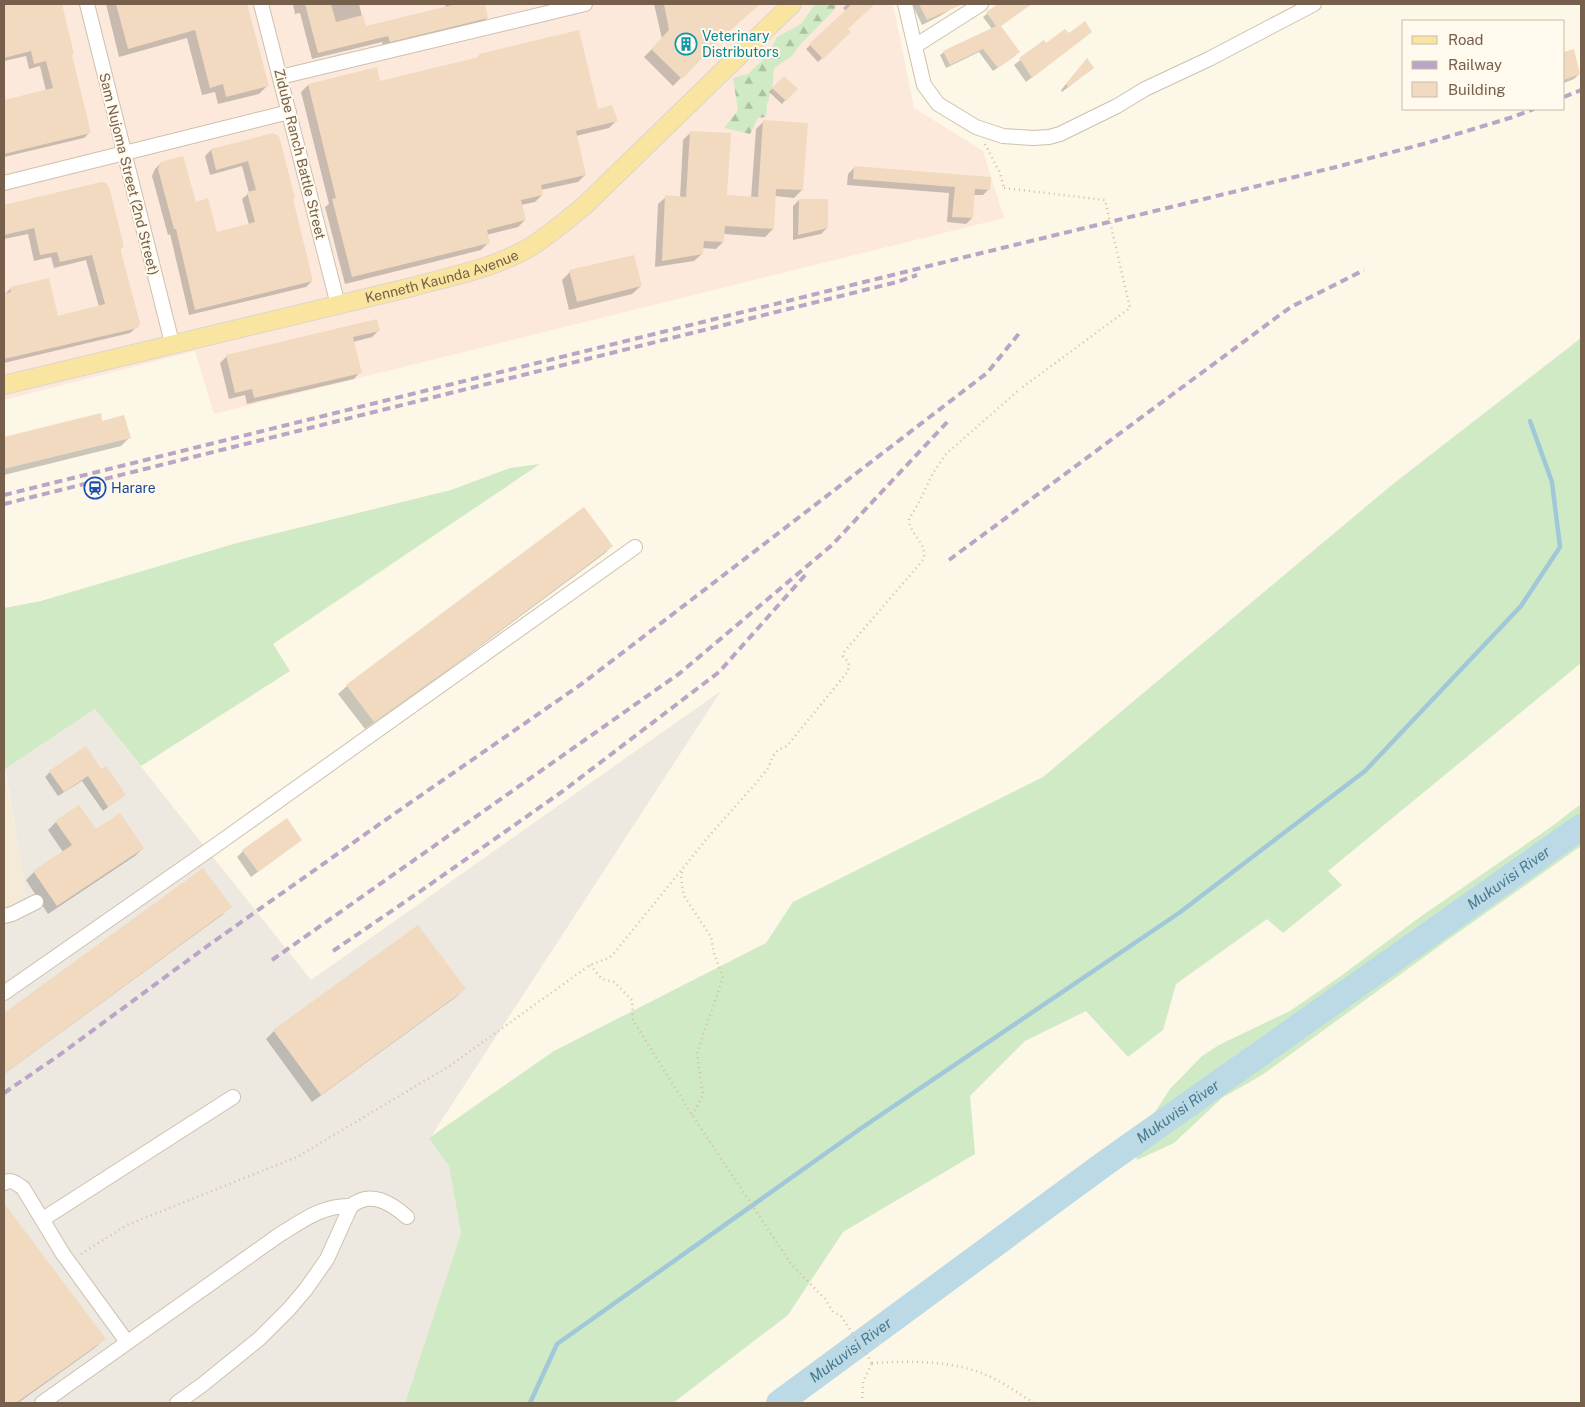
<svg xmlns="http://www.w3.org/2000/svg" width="1585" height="1407" font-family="'Public Sans',sans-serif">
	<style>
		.residential { fill: #f4ead5 }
		.commercial { fill: #fce9db }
		.industrial { fill: #ede8e0 }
		.grass { fill: #cfeac5 }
		.forest { fill: url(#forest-firs) }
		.shadow { fill: #0003 }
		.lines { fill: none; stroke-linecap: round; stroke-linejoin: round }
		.stream { stroke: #a1c8d8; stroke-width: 4.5 }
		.river { stroke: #bbdae6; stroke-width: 26 }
		.building { fill: #f1dabf }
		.minor-casing { stroke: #cec0ad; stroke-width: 16 }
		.major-casing { stroke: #dbd6d0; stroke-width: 20 }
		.path { stroke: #d7bda1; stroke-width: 2.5; stroke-dasharray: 1 4; stroke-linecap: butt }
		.minor { stroke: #fff; stroke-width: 14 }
		.major { stroke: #fae5a0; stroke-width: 18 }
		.rail { stroke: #bba5c6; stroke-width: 4; stroke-dasharray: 8 5; stroke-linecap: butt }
		.path-bridge { stroke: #d7bda1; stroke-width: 2.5; stroke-dasharray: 1 4; stroke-linecap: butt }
		.labels { text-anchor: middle; stroke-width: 4; stroke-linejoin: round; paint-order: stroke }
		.culture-label { font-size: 14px; fill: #0d838f; stroke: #fffaed; text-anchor: start }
		.street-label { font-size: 14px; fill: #76604b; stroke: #fffaed }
		.transit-label { font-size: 14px; fill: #164399; stroke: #fffaed; text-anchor: start }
		.water-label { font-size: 15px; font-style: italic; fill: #487a90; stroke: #fffaed }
	</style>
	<defs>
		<pattern id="forest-firs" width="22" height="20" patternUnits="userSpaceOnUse" patternTransform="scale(1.25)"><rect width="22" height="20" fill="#cfeac5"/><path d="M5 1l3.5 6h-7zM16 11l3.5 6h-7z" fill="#adc1a2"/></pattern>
	</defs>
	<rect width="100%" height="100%" fill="#fcf7e7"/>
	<!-- residential -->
	<path class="residential" d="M4,767l22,128 -22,16z"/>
	<!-- commercial -->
	<path class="commercial" d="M4,4h889l21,104 69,43 21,67 -790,196 -19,-63 -191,49z"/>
	<!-- industrial -->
	<path class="industrial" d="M721,691l-291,447 19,28 12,67 -56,170h-401v-492l22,-16 -21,-126 90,-60 216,271z"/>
	<!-- grass -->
	<path class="grass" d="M1581,338v325l-253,208 14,14 -59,48 -16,-14 -91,65 -13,46 -35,27 -42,-46 -61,30 -55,55 5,58 -132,78 -55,83 -115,88h-268l56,-170 -12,-67 -20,-28 125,-87 212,-108 27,-41 250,-125 350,-293z
		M540,464l-267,180 17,27 -149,95 -46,-57 -90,60 -1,-2v-159l37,-7 196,-58 214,-53 59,-22z
		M1581,804v42l-132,93 -187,136 -40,23 -48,45 -37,17 -6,-31 22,-14 17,-26 32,-33 17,-11 71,-34 48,-33 82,-61 131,-90z"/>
	<!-- forest -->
	<path class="forest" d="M815,4h22l-3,6 -34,35 -8,11 -18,12 -2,20 -5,17 -1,12 -8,1 -8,16 -26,-6 14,-18 -5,-32 15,-4 20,-19 9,-18 24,-13z"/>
	<!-- shadow -->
	<path class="shadow" d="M4,4h56l13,50 -2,2 19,76 -6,6 -80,19v-56l42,-10 -6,-25 -11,3 -3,-13 -22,5z
		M106,4h140l21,82 -8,8 -41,10 -3,-12 -13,3 -15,-57 -68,19z
		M293,4h66l6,24 81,-20 -1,-4h39l3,14 -6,6 -97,23 -2,-5 -70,17 -12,-46 -5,1z
		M654,4h105l-46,41 -40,41 -29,-29 18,-18z
		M847,4h26l-27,25 3,3 -31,30 -12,-13 40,-38 -3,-3z
		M912,4h47l-19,12 -18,9z
		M1000,4h28v1l-28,21 15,30 -22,15 -14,-19 -33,16 -6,-13 4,-3 48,-23 -9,-12z
		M1091,32l-65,50 -12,-17 29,-23 2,3 24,-10z
		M1573,51l6,23 -5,5 -10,4v-29z
		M479,56l137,65 -7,7 -33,8 9,39 -7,7 -37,8 1,5 -7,7 -14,3 4,15 -7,7 -32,8 2,8 -7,7 -136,34 -20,-77 4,-3 -28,-112 7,-7 68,-16 3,14 97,-24z
		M1082,65l11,3 -31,24 -1,-2z
		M784,77l12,12 -14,15 -13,-12z
		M764,121l38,69 -8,8 -19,-2 -2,33 -8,8 -41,-3 -1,8 -7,7 -14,-1v6l-8,7 -39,6 3,-63 8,-7 14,1 3,-58 8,-8 35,64 25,2 5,-69z
		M272,134l20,65 20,82 -6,6 -117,28 -19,-81 -2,1 -16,-59 3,-7 6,-6 34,40 21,31 33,-9 -7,-26 7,-6 -7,-27 -32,9 -5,-19 6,-6z
		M854,168l135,21 -6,6h-10l-1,23 -6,6 -19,-2 2,-29 -102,-8 1,-11z
		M67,191l55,56 -3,3 18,77 -7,6 -126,30v-68l7,-7 46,29 42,-10 -13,-47 -32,8 -3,-11 -17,4 -6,-27 -24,5v-33z
		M799,200l28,28 -6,6 -28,6v-34z
		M570,272l71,14 -9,8 -63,16 -7,-30z
		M379,330l-7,7 -19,5 7,30 -6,7 -107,25 -2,-9 -16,4 -9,-36 7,-7z
		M100,415l1,8 28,15 -8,8 -117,29v-36z
		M584,509l28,37 -8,8 -168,125 -71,50 -27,-35 9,-8z
		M101,771l23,24 -21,16 -21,-30 -24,15 -13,-19 5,-5z
		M56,822l39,9 48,17 -8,8 -87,58 -22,-34 8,-8 29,-20 -15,-22z
		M301,840l-50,37 -14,-20 6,-6z
		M203,869l27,38 -8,8 -218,159v-59z
		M464,989l-8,8 -144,105 -46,-63 8,-8z
		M4,1205l100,134 -8,8 -78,56h-14z"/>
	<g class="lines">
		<!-- stream -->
		<path class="stream" d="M530,1403l27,-59 303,-215 319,-216 186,-142 156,-165 39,-59 -8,-65 -22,-61"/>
		<!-- river -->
		<path class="river" id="s1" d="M779,1403l325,-239 477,-337"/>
	</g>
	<!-- building -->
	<path class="building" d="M4,4h58l12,50 -2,1 19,78 -87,21v-54l49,-12 -7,-27 -12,3 -3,-13 -27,7z
		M116,4h131l22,82 -43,11 -3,-13 -13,4 -15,-58 -67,19z
		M305,4h26l5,18 27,-7 3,11 86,-21v-1h33l3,14 -98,24 -2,-6 -70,17z
		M664,4h96l-38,34 -40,41 -31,-30 18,-19z
		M852,4h23l-27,25 3,3 -28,27 -14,-15z
		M919,4h44l-36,16z
		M998,4h34l-31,22 19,26 -22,16 -15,-19 -33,16 -7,-14 53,-25 -10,-14z
		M1085,21l7,11 -60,46 -13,-20 25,-18 2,3 19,-14 4,4z
		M579,30l19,79 14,-4 6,16 -42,10 10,44 -45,10 2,10 -22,5 5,20 -39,10 3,13 -138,34 -20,-78 4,-1 -28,-114 69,-17 3,14 99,-24v-3z
		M1574,49l6,25 -16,6v-28z
		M1087,58l7,10 -26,19 -2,-3z
		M784,76l14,13 -12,12 -14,-13z
		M763,120l45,3 -5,67 -27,-1 -2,40 -49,-3 -1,16 -20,-1 -1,13 -41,7 3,-66 21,2 4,-66 41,2 -4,62 31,2z
		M273,133l6,3 16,62 -2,1 20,82 -118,29 -19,-81h-2l-16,-60 3,-7 22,-6 13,46 12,-4 9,34 38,-10 -8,-30 9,-2 -8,-29 -32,9 -5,-21z
		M854,166l137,11 -1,13 -15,-1 -2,29 -21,-1 3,-30 -102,-8z
		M101,182l5,1 4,7 14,57 -4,1 20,75 -2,5 -134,31v-65l7,-2 -1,-5 39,-9 9,38 47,-12 -13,-49 -32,7 -3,-10 -17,3 -6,-27 -30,7v-30z
		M799,199h29v29l-30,7z
		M634,255l8,31 -65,16 -8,-32z
		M377,319l3,12 -27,6 9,36 -108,25 -2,-9 -17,4 -9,-38z
		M101,413l1,8 22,-6 7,23 -127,31v-32z
		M584,507l29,39 -167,125 -72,51 -28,-37z
		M86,746l15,23 5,-3 20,29 -18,12 -20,-31 -24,16 -15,-21z
		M79,805l17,24 24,-16 24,35 -87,58 -24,-35 39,-26 -17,-24z
		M287,818l15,22 -44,32 -16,-22z
		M203,868l29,39 -228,167v-61z
		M418,925l48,64 -145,106 -48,-65z
		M4,1203l102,136 -90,64h-12z"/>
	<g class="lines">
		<!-- minor casing -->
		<g class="minor-casing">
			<path id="minor" d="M87,4l85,339
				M261,4l77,301
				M905,4l19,81 14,19 38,23 27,9 30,2 16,-1 11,-3 57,-28 28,-17 64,-30 105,-55
				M915,46l66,-42
				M280,77l305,-73
				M4,183l285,-71
				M4,916l8,-2 24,-12
				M4,993l215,-150 416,-296
				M4,1183c7,-5 13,1 19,5l40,66 64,88
				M43,1219l190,-122
				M42,1403l237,-168c23,-14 43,-30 72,-29
				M177,1403l25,-18 57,-46 30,-30 17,-20 21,-30 24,-53c20,-16 40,-3 56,11"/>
		</g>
		<!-- major casing -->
		<g class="major-casing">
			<g id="major">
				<path id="s2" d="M4,385l408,-98c39,-11 84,-19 120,-41 18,-12 35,-26 52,-40l208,-202"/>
			</g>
		</g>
		<!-- path -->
		<path class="path" d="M985,144l15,29 4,15
			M682,872l-1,8 3,16 27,41 3,16 9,25 -26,74 6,43 -11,20
			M590,965l12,14 12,3 18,18 1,20 59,95 58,87 41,62 34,35 8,13 8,4 31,47
			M81,1254l46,-29 170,-68 151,-90 142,-102 19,-7 6,-6 94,-116 48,-54 11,-14 5,-12 5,-6 9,-4 58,-71 3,-4 1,-8 -6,-7 1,-4 79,-92c6,-16 -14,-25 -14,-41l9,-15 15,-31 13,-19 74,-65
			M872,1363c37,-2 77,-3 112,11 17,7 34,19 50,29
			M862,1403l1,-21 9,-19"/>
		<!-- minor -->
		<use href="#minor" class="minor"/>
		<!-- major -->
		<use href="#major" class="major"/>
		<!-- rail -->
		<path class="rail" d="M1564,97l17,-7
			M4,495l957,-237 379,-92 87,-23 86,-26 21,-8
			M4,504l893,-222 20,-7
			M949,560l328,-243 14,-10 73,-37
			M333,951l82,-56 148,-104 156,-119 88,-99
			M272,960l408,-287 152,-128 118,-126
			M4,1093l54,-37 148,-109 175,-124 202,-140 404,-310 34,-42"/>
		<!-- path-bridge -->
		<path class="path-bridge" d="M1004,188l101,12 25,108 -110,81"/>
	</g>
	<!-- icons -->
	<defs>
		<g id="building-ring" transform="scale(1.125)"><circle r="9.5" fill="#fffaed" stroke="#0f9aa8" stroke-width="1.5"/><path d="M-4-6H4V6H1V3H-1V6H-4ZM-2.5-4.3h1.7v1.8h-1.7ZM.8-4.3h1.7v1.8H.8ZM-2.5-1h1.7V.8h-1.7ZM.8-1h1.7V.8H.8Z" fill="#0f9aa8"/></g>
		<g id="station-ring" transform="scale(1.125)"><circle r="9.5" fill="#fffaed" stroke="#1a4fb4" stroke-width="1.5"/><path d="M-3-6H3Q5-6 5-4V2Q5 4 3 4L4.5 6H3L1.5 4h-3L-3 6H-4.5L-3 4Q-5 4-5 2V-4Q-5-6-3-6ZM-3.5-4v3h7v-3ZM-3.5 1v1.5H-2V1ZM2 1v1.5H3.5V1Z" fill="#1a4fb4"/></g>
	</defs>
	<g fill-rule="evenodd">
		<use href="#building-ring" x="686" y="44"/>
		<use href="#station-ring" x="95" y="488"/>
	</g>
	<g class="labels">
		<!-- culture labels -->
		<g class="culture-label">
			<text x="702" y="41">Veterinary<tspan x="702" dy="16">Distributors</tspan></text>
		</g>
		<!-- street labels -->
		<g class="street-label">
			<text transform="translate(300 154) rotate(76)" y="5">Zidube Ranch Battle Street</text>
			<text transform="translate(129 174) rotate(76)" y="5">Sam Nujoma Street (2nd Street)</text>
			<text dy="5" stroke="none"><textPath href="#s2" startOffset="451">Kenneth Kaunda Avenue</textPath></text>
		</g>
		<!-- transit labels -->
		<g class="transit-label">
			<text x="111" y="493">Harare</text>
		</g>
		<!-- water labels -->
		<g class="water-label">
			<text dy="5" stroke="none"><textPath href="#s1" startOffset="899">Mukuvisi River</textPath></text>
			<text dy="5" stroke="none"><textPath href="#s1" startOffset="494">Mukuvisi River</textPath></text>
			<text dy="5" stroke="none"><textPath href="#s1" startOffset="89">Mukuvisi River</textPath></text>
		</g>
	</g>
	<!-- border -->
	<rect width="1585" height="1407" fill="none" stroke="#76604b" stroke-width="10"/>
	<!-- legend -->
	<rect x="1402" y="20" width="162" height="90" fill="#fffaed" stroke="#c8bcac"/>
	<rect x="1412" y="36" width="25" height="8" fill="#fae5a0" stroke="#c8bcac"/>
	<text x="1448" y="45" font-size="15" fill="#76604b">Road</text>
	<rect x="1412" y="61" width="25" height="8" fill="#bba5c6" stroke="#c8bcac"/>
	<text x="1448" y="70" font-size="15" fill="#76604b">Railway</text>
	<rect x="1412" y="82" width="25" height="15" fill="#f1dabf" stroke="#c8bcac"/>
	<text x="1448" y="95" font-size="15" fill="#76604b">Building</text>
</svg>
